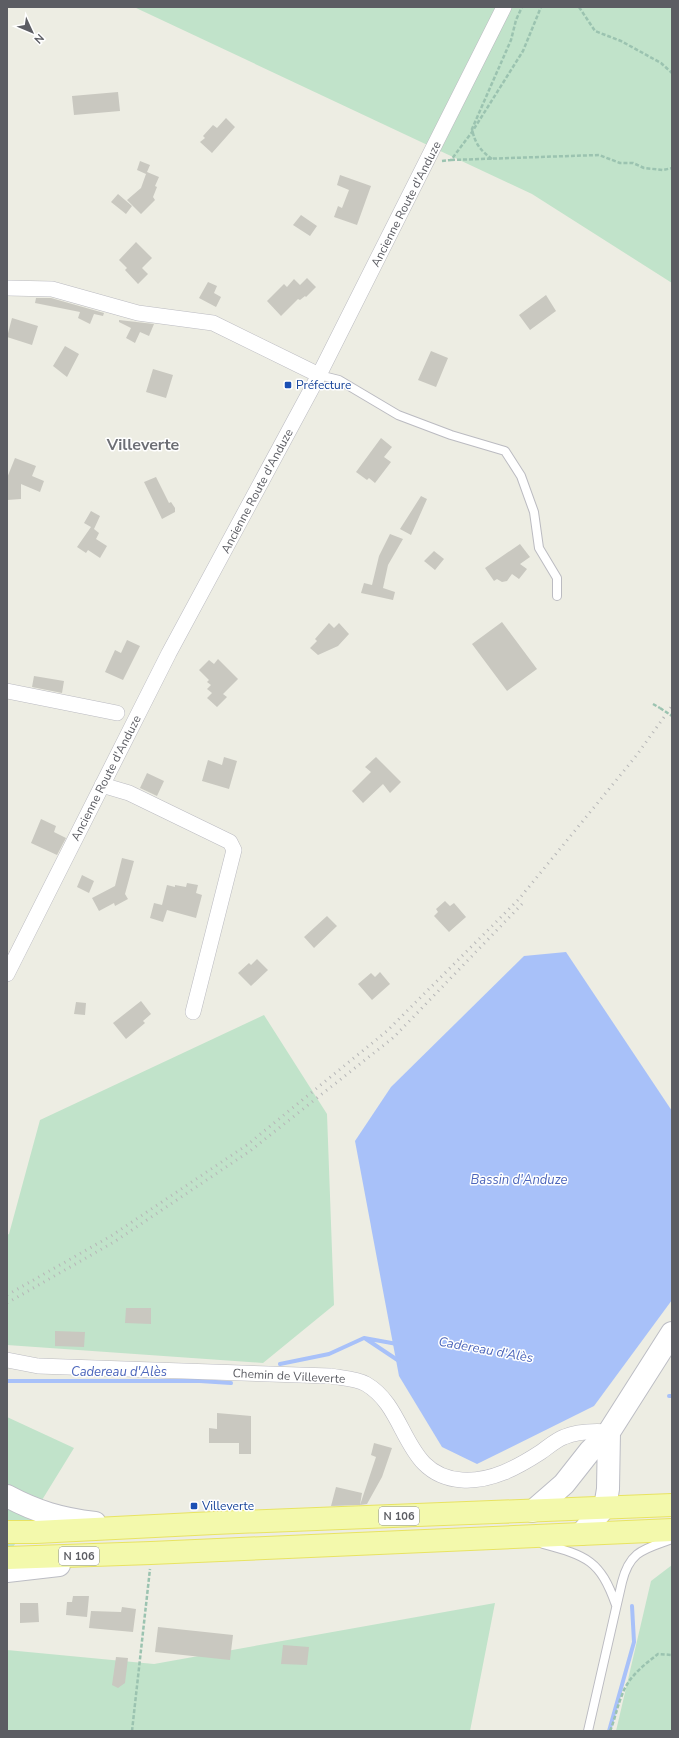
<svg xmlns="http://www.w3.org/2000/svg" width="679" height="1738" font-family="'Nunito Sans',sans-serif">
	<style>
		.green { fill: #c1e3ca }
		.water { fill: #a8c1f9 }
		.lines { fill: none; stroke-linecap: round; stroke-linejoin: round }
		.stream { stroke: #a8c1f9; stroke-width: 4 }
		.building { fill: #c9c8c0 }
		.service-casing { stroke: #bbbbc1; stroke-width: 10 }
		.minor-casing { stroke: #bbbbc1; stroke-width: 16 }
		.secondary-casing { stroke: #bcbdc4; stroke-width: 24 }
		.primary-casing { stroke: #e8e362; stroke-width: 24 }
		.path { stroke: #9bc3b0; stroke-width: 2.5; stroke-dasharray: 4 2; stroke-linecap: butt }
		.service { stroke: #fff; stroke-width: 8 }
		.minor { stroke: #fff; stroke-width: 15 }
		.secondary { stroke: #fff; stroke-width: 22 }
		.primary { stroke: #f3f9ac; stroke-width: 22 }
		.rail { stroke: #b6b6b7; stroke-width: 3; stroke-dasharray: 1 5; stroke-linecap: butt }
		.path-bridge { stroke: #9bc3b0; stroke-width: 2.5; stroke-dasharray: 4 2; stroke-linecap: butt }
		.transit-dot { fill: #1a4fb4; stroke: #fff; stroke-width: 1.5 }
		.labels { text-anchor: middle; stroke-width: 3; stroke-linejoin: round; paint-order: stroke }
		.shield { fill: #fff; stroke: #8d8e92; stroke-width: 1 }
		.shield-label { font-size: 11px; font-weight: bold; fill: #5c5d63 }
		.street-label { font-size: 12px; fill: #5c5d63; stroke: #fff }
		.transit-label { font-size: 12px; fill: #164399; stroke: #fff; text-anchor: start }
		.water-label { font-size: 13px; font-style: italic; fill: #4c66bb; stroke: #fff }
		.district-label { font-size: 16px; font-weight: bold; fill: #6d6f75; stroke: #fff }
	</style>
	<rect width="100%" height="100%" fill="#edede3"/>
	<!-- green -->
	<path class="green" d="M134,7h538v276l-140,-89z
		M264,1015l63,99 7,191 -71,58 -256,-18v-110l2,-1 31,-114z
		M7,1417l67,31 -67,109z
		M672,1565v166h-56l35,-150z
		M495,1603l-25,128h-463v-81l147,14z"/>
	<!-- water -->
	<path class="water" d="M566,952l106,159v189l-78,106 -117,58 -35,-17 -43,-71 -44,-235 36,-54 133,-131z"/>
	<g class="lines">
		<!-- stream -->
		<path class="stream" d="M366,1339l33,22
			M280,1364l49,-10 35,-16 33,6
			M7,1381h193l31,2
			M669,1396h3
			M609,1731l25,-89 -2,-36"/>
	</g>
	<!-- building -->
	<path class="building" d="M118,92l2,19 -46,4 -2,-19z
		M226,118l9,9 -23,26 -12,-11 5,-4 -2,-2 10,-11 4,3z
		M140,161l10,4 -3,7 12,5 -4,9 2,1 -4,10 2,3 -14,14 -14,-14 14,-12 5,-14 -9,-4z
		M340,175l31,11 -14,39 -23,-8 4,-11 4,2 7,-18 -12,-5z
		M118,194l14,12 -6,8 -15,-12z
		M301,215l16,11 -7,10 -17,-11z
		M136,242l16,16 -10,10 6,6 -10,10 -13,-14 2,-2 -8,-8z
		M307,278l9,9 -10,10 -1,-1 -5,4 -2,-1 -17,17 -14,-15 17,-17 3,3 7,-8 6,6z
		M208,282l9,4 -3,7 7,4 -5,10 -17,-9z
		M546,295l10,16 -26,19 -11,-15z
		M36,298h15l53,15 -1,3 -9,-2 -4,10 -12,-6 2,-6 -45,-9z
		M12,318l26,8 -6,19 -25,-8z
		M119,320l26,3 9,1 -5,12 -9,-4 -5,11 -9,-5 5,-10 -12,-6z
		M65,346l14,8 -12,23 -14,-11z
		M431,351l17,7 -12,29 -18,-7z
		M153,369l20,6 -7,23 -20,-6z
		M381,438l11,9 -8,10 7,5 -16,21 -6,-5 -2,2 -11,-8z
		M15,458l21,8 -4,10 12,5 -4,11 -19,-8v15l-14,1v-22z
		M156,477l13,26 2,-1 4,6v4l-13,7 -18,-37z
		M421,496l6,3 -16,36 -11,-6z
		M91,511l9,5 -6,13 5,4 -3,6 11,7 -7,12 -12,-8 -2,3 -9,-6 14,-20 -7,-4z
		M390,534l13,5 -15,26 -5,23 12,4 -2,8 -32,-7 3,-10 8,2 7,-29z
		M520,544l10,13 -10,7 7,5 -8,10 -7,-5 -5,7 -5,1 -5,-3 -3,2 -9,-13z
		M434,551l10,8 -9,11 -11,-9z
		M502,622l35,47 -30,22 -35,-47z
		M329,623l5,5 5,-5 10,11 -11,12 -20,9 -8,-7 7,-7 -2,-2z
		M127,640l13,6 -17,34 -18,-8 10,-22 6,3z
		M218,659l20,20 -15,15 4,3 -10,10 -10,-9 5,-5 -5,-4 4,-4 -4,-3 2,-2 -10,-10 10,-10 5,4z
		M34,676l30,5 -2,12 -30,-6z
		M224,757l13,4 -8,28 -27,-8 6,-21 14,5z
		M376,757l25,25 -11,11 -7,-9 -20,19 -11,-12 19,-19 -6,-5z
		M147,773l17,8 -7,15 -17,-8z
		M41,819l15,7 -2,6 12,6 -9,17 -26,-12z
		M122,858l12,3 -9,33 3,5 -13,7 -1,-3 -15,8 -7,-13 23,-12z
		M82,875l12,6 -5,12 -12,-6z
		M187,883l11,2 -2,8 6,2 -6,23 -29,-8 -4,12 -13,-4 4,-15 8,2 5,-20 8,2v-2l11,2z
		M445,901l5,5 4,-3 12,14 -17,15 -15,-16 4,-4 -2,-3z
		M327,916l10,10 -23,22 -10,-11z
		M257,959l11,11 -17,16 -13,-13 11,-10 2,2z
		M380,972l10,12 -18,16 -14,-16 13,-11 4,4z
		M141,1001l10,13 -8,7 2,2 -19,16 -13,-16z
		M76,1002l10,1 -1,12 -11,-1z
		M126,1308h25v16l-26,-1z
		M55,1331l30,1 -1,15 -29,-1z
		M217,1413l34,3v38h-12v-11h-30v-15l8,1z
		M374,1443l18,5 -10,29 -15,27 -7,1 16,-48 -5,-2z
		M336,1487l26,6 -2,12 -29,1z
		M73,1596h16l-2,21 -21,-2 1,-13h5z
		M20,1603h18l1,19 -19,1z
		M122,1607l14,2 -3,23 -44,-4 2,-17 30,1z
		M158,1627l75,8 -3,25 -75,-8z
		M283,1645l26,2 -2,18 -26,-1z
		M116,1657l12,1 -3,25 -7,5 -6,-3z"/>
	<g class="lines">
		<!-- service casing -->
		<g class="service-casing">
			<path id="service" d="M319,375l20,5 59,35 53,20 54,16 16,25 13,36 5,36 18,30v18
				M543,1544c44,12 57,16 73,61
				M588,1731l34,-149c8,-32 23,-33 50,-43"/>
		</g>
		<!-- minor casing -->
		<g class="minor-casing">
			<path id="minor" d="M7,288l45,1 86,24 75,10 106,52
				M7,691l110,22
				M102,785l27,8 101,49 4,8 -41,162
				M7,974l162,-321 150,-278 185,-368
				M7,1360l31,6 292,10c11,2 26,2 36,8 43,25 36,92 96,96 29,2 56,-13 79,-28 7,-5 15,-12 23,-15 14,-6 30,-6 45,-5"/>
		</g>
		<!-- secondary casing -->
		<g class="secondary-casing">
			<path id="secondary" d="M7,1496c30,16 54,23 88,27
				M533,1511l31,-27 26,-33 19,-19 63,-99
				M581,1534l24,-27 3,-18 1,-57
				M7,1571l52,-6"/>
		</g>
		<!-- primary casing -->
		<g class="primary-casing">
			<path id="primary" d="M7,1532h29l178,-9 458,-18
				M7,1558l144,-5 521,-23"/>
		</g>
		<!-- path -->
		<path class="path" d="M579,7l16,24 26,10 40,22 11,10
			M492,159c-11,-8 -17,-15 -20,-30l39,-89 5,-20 6,-13
			M451,160l148,-5 21,8h13l11,5 19,2 9,-2
			M442,161l9,-1 21,-28 51,-81 18,-44
			M653,704l7,4
			M132,1731l18,-162
			M610,1731c5,-12 7,-24 12,-36 6,-18 22,-30 36,-41l14,1"/>
		<!-- service -->
		<use href="#service" class="service"/>
		<!-- minor -->
		<use href="#minor" class="minor"/>
		<!-- secondary -->
		<use href="#secondary" class="secondary"/>
		<!-- primary -->
		<use href="#primary" class="primary"/>
		<!-- rail -->
		<path class="rail" d="M7,1295l104,-59 136,-91 140,-114 132,-132 117,-143 36,-50
			M7,1303l107,-61 136,-91 144,-114 129,-134"/>
		<!-- path-bridge -->
		<path class="path-bridge" d="M660,708l12,8"/>
	</g>
	<!-- markers -->
	<g class="transit-dot">
		<rect x="284" y="381" width="8" height="8" rx="2"/>
		<rect x="190" y="1502" width="8" height="8" rx="2"/>
	</g>
	<g class="labels">
		<!-- shield labels -->
		<g class="shield">
			<rect x="379" y="1507" width="40" height="18" rx="3"/>
			<rect x="59" y="1547" width="40" height="18" rx="3"/>
		</g>
		<g class="shield-label">
			<text x="399" y="1520">N 106</text>
			<text x="79" y="1560">N 106</text>
		</g>
		<!-- street labels -->
		<g class="street-label">
			<text transform="translate(406 204) rotate(-63)" y="4">Ancienne Route d'Anduze</text>
			<text transform="translate(257 491) rotate(-62)" y="4">Ancienne Route d'Anduze</text>
			<text transform="translate(106 778) rotate(-63)" y="4">Ancienne Route d'Anduze</text>
			<text transform="translate(289 1376) rotate(3)" y="4">Chemin de Villeverte</text>
		</g>
		<!-- transit labels -->
		<g class="transit-label">
			<text x="296" y="389">Préfecture</text>
			<text x="202" y="1510">Villeverte</text>
		</g>
		<!-- water labels -->
		<g class="water-label">
			<text x="519" y="1184">Bassin d'Anduze</text>
			<text transform="translate(486 1349) rotate(10)" y="5">Cadereau d'Alès</text>
			<text x="119" y="1376">Cadereau d'Alès</text>
		</g>
		<!-- district labels -->
		<g class="district-label">
			<text x="143" y="450">Villeverte</text>
		</g>
	</g>
	<!-- border -->
	<rect width="679" height="1738" fill="none" stroke="#5c5d63" stroke-width="16"/>
	<!-- north arrow -->
	<g transform="translate(32 32) rotate(134)" stroke="#ffffff" stroke-width="3" paint-order="stroke">
	<path d="M0-3L7 15L0 10L-7 15Z" fill="#5c5d63"/>
	<text y="-6" font-size="11" font-weight="bold" text-anchor="middle" fill="#5c5d63">N</text>
	</g>
</svg>
